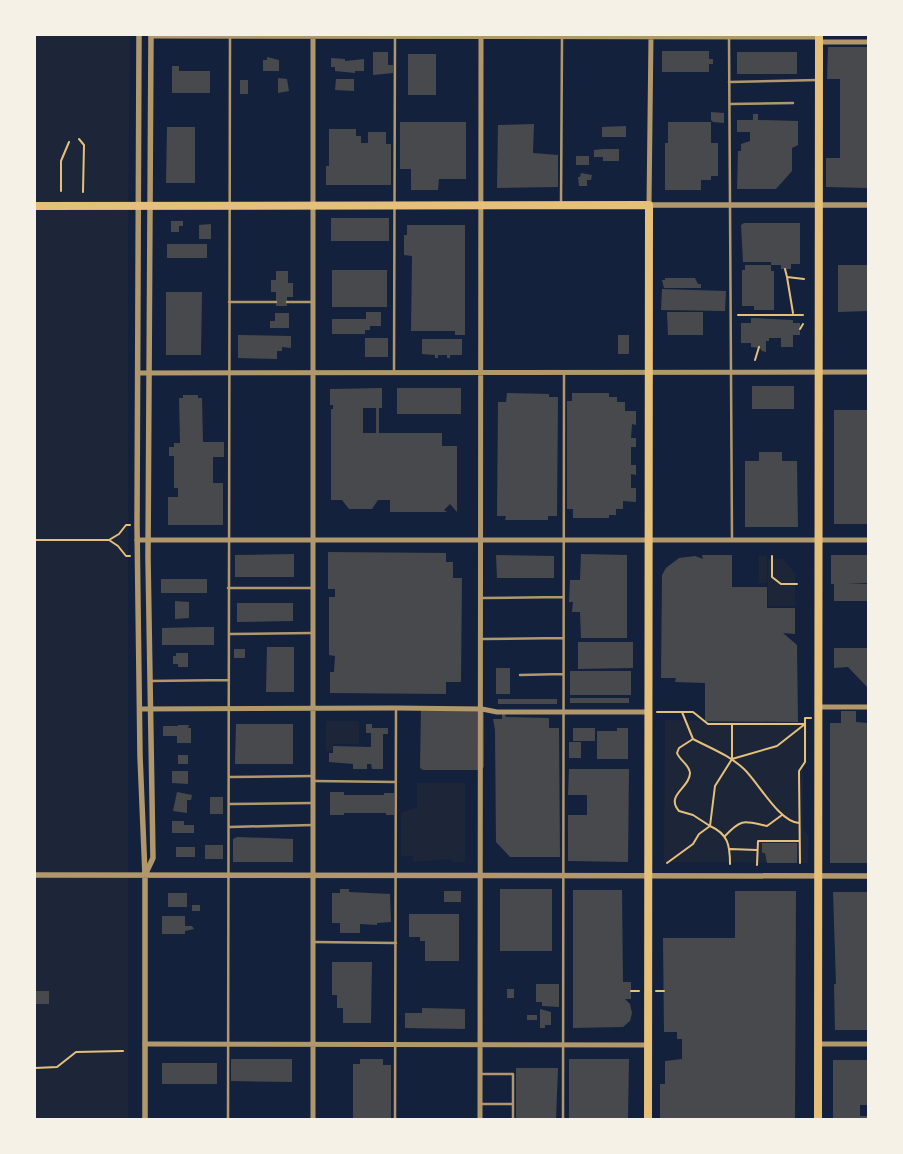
<svg xmlns="http://www.w3.org/2000/svg" width="903" height="1154" font-family="'PT Sans',sans-serif">
	<style>
		.green { fill: #1d2539 }
		.building { fill: #48494c; fill-rule: evenodd }
		.lines { fill: none; stroke-linecap: round; stroke-linejoin: round }
		.path { stroke: #e5c07b; stroke-width: 2 }
		.service { stroke: #b1986c; stroke-width: 2.5 }
		.minor { stroke: #b1986c; stroke-width: 5 }
		.tertiary { stroke: #b1986c; stroke-width: 5.5 }
		.primary { stroke: #e5c07b; stroke-width: 8 }
	</style>
	<rect width="100%" height="100%" fill="#14213d"/>
	<!-- green -->
	<path class="green" d="M35,35h95l-2,194v890h-93z
		M759,556h8v27h-8z
		M768,559h15l12,14v33h-27z
		M665,720l142,2v42l-4,3v62l5,6v28l-144,-1z
		M326,721h33v23h-26l-1,7h-6z
		M417,783h48v79h-13l-1,-3 -38,3v-6h-12v-43l16,-6z"/>
	<!-- building -->
	<path class="building" d="M828,47h40v141l-42,-1v-29h14v-79h-13z
		M662,51h47v8h4v5h-4v8h-47z
		M373,52h15v13h5v8l-20,2z
		M737,52h60v22h-60z
		M408,54h28v41h-28z
		M267,57l12,3v11h-16v-11h4z
		M331,58l14,1v2l19,-2v12h-9v2l-20,-2v-4h-4z
		M172,66h7v5h31v22h-38z
		M278,78l9,1 2,12 -11,2z
		M336,79h18v12l-19,-1z
		M240,80h8v14h-8z
		M711,112l13,1v10l-11,-1 -2,-2z
		M753,114h5v6l40,1v24l-6,3v23l-16,18h-39l1,-38h3v-7l9,-3v-9h-13v-12h16z
		M400,122h66v57h-27l-1,11h-27v-21h-11z
		M668,122h43v21h7v33h-7v4h-10v10h-36v-47h3z
		M534,124l-1,29 25,2v32l-61,1 1,-63z
		M626,126v11h-24v-10z
		M167,127h28v56h-29z
		M329,129h27v7h5v7h7v-11h18v12h5v41h-65v-19h3z
		M603,149h16v12h-16v-4h-9v-7z
		M576,156h13v9h-13z
		M581,173l11,2 -1,5h-4v6h-8l-1,-9h2z
		M331,218h58v23h-58z
		M171,221h12v5h-4v6h-8z
		M744,223h56v41h-9v5h-10v-4h-10v-3h-28l-2,-37z
		M211,224v15h-12v-14z
		M407,225h58v110h-10v-4h-44l1,-75 -8,-1v-20h3z
		M167,244h40v14h-40z
		M745,265h26v6h3v39h-20v-4h-12v-36h3z
		M838,265h30v46l-30,1z
		M332,270h55v37h-55z
		M276,271h12v12h5v14h-6v9h-11v-14h-5v-12h5z
		M665,278h30l3,6h3v4h-37l-2,-8h3z
		M662,289l64,2 -1,20 -64,-1z
		M166,292h36l-1,63h-35z
		M366,312h15v14h-11v4h-5v4h-33v-15h34z
		M667,312h36v23h-35z
		M275,313h14v15h-19v-7h5z
		M751,318l42,2v3h7v12h-7v12h-12v-9h-12v3h-3v11l-4,-1 -2,-3 -9,-1v-4h-10v-20h10z
		M238,335l53,1v12l-9,-1v4h-5v8l-39,-1z
		M618,335h11v19h-11z
		M365,338h23v19h-23z
		M422,339h40v16h-12v3h-3v-3h-9v3h-3v-3l-13,-1z
		M752,386h42v23h-42z
		M382,388v20h-3v25h63v13h15v66l-7,-8 -6,6 3,2h-57v-12h-12l-6,9h-23l-7,-9h-11v-91h2v-4h-3v-16zM363,408h13v25h-13z
		M397,388h64v26h-64z
		M507,393l42,1v3h9l-1,119h-9v4h-43l1,-4h-9l1,-114h8z
		M572,393h37v4h8v5h8v9h11v14l-4,-1 -1,14h5v9h-5v18h5v10l-5,-1v14h5v14l-13,-1v8h-7v6h-7v3h-36v-9h-6v-108h5z
		M183,395h15v3h4l1,44h21v15h-11v26h10v42h-55v-28h10v-9h-4v-32h-5v-9h5v-4h6l-1,-45h4z
		M834,410h34v114h-34z
		M759,452h23v9h15l1,66h-53v-66h14z
		M328,552l118,1v9h7v16h9l-1,104h-15v12l-116,-1v-21h4l1,-16 -6,-1v-58h6v-8h-7z
		M294,554v23h-59v-22z
		M581,554l46,1v83h-46l-1,-26h-8l1,-10h-4l1,-22h10z
		M496,555l58,1v22h-57z
		M702,555h30v32h35v21h28v26l-12,-1 14,12 1,77 -93,-1v-38l-30,-1 1,-4h-15l1,-103 4,-7 13,-10 16,-2 8,3z
		M831,555h37v28h-21l21,1v17h-34v-17h-3z
		M161,579h46v14h-46z
		M175,601l14,1v16l-14,1z
		M237,603h56v18l-56,1z
		M201,627h13v18h-52v-17z
		M578,642h55v26l-55,1z
		M267,647h27v45h-28z
		M834,648h34v40l-20,-21 -14,1z
		M234,649h11v9h-11z
		M176,653h12v14h-10v-3h-5v-8h3z
		M496,668h14v26h-14z
		M570,671h61v24h-61z
		M570,698h59v5h-59z
		M498,699h59v5h-59z
		M484,708v59l-3,3h-58l-3,-2 1,-59z
		M841,711h15v11l12,1v140h-38v-140h11z
		M502,714h3l1,3 43,1v10h10l1,129h-50l-14,-15 -1,-112 -2,-11h9z
		M236,724h57v40h-58z
		M366,724h6v4h16v6h-5v35h-11l-1,-5h-4v5h-14v-5l-24,-2v-9h4v-7l38,1v-14h-5z
		M178,725h11l-1,3h3v15h-14v-7h-14v-10h15z
		M573,728h22v13h-22z
		M617,728h11v31h-31v-28h20z
		M569,742h12v16h-12z
		M178,755h10v9h-10z
		M569,769h60l-1,93 -60,-1v-46h19v-20h-19z
		M172,771h16v13l-16,-1z
		M177,792l15,3 -1,5h-4v13l-14,-2z
		M330,792h14v3h40v-2h10v22h-8v-2h-42v2h-14z
		M210,797h13v17h-13z
		M172,821h12v4h10v8h-22z
		M237,837l56,2v23h-60v-23z
		M762,843h35v20h-30l-2,-10h-3z
		M205,845h18v14h-18z
		M176,847h19v10h-19z
		M340,889h9v3l41,2 1,28 -14,1v2l-17,-1v9h-20v-10h-8v-30h8z
		M500,889h52v62h-52z
		M573,890h49l1,92h8v17h-6l5,5 2,9 -2,8 -7,6 -50,1z
		M444,891h17v11h-17z
		M735,891h61l-1,228h-135v-35h5v-23l17,-2v-20h-5v-7h-13l-1,-94h72z
		M833,892h35v138h-33l-1,-46h2z
		M168,893h19v14h-19z
		M192,905h8v6h-8z
		M409,914h50v47h-34v-20h-5v-4h-11z
		M162,916h23v10h7l2,3 -9,2v3h-23z
		M332,962h40l-1,61h-28v-15h-6v-13h-5z
		M536,984h23v23l-17,-1v-4h-6z
		M507,989h7v9h-7z
		M35,991h14v13h-14z
		M422,1008l43,1v20l-60,-1v-15h17z
		M540,1009l11,3v13h-6v3h-5z
		M527,1015h10v5h-10z
		M231,1059h61v23l-61,-1z
		M360,1059h23v6h8v54h-38v-55h7z
		M569,1059h60l-1,60h-59z
		M833,1060h35v45h-8v11h8v3h-35z
		M162,1063h55v21h-55z
		M516,1068h42l-2,51h-40z"/>
	<g class="lines">
		<!-- path -->
		<path class="path" d="M79,139l5,6 -1,47
			M61,191v-30l8,-19
			M785,269l2,8 17,2
			M787,277l6,36
			M738,315h65
			M800,329l3,-5
			M755,360l4,-13
			M35,540h74l9,6 8,10h4
			M109,540l10,-6 7,-9h4
			M772,556v21l9,7h16
			M657,712h36l15,12h97
			M682,712l11,27c17,9 36,16 51,30 14,13 35,53 55,54
			M693,739l-14,9 -2,5c3,8 12,11 13,20 0,15 -25,22 -11,38l14,4 17,11 5,-40 17,-27v-35
			M732,759l45,-13 28,-22
			M725,836c17,-18 19,-15 42,-10l15,-11
			M730,849l27,1
			M667,863l26,-19 6,-10 11,-8c18,8 20,19 20,38
			M800,863l-1,-92 6,-9v-44h6
			M757,865l1,-24h41
			M631,991h8
			M656,991h8
			M35,1068l22,-1 19,-15 47,-1"/>
		<!-- service -->
		<path class="service" d="M729,37l3,503
			M729,82l89,-2
			M730,104l63,-1
			M561,203l1,-166
			M229,302h47
			M287,302h25
			M394,372l1,-335
			M228,588h84
			M482,598l81,-1
			M229,634l83,-1
			M482,639l81,-1
			M520,675l43,-1
			M150,681l79,-1
			M229,777l84,-1
			M314,781l82,1
			M229,804l84,-1
			M230,827l83,-2
			M313,942l83,1
			M481,1074h32v45
			M481,1104h32
			M228,1119l2,-1083
			M395,1119l1,-411
			M563,1119l1,-746"/>
		<!-- minor -->
		<path class="minor" d="M313,35v1084
			M151,36l668,1
			M819,42h49
			M649,205l2,-170
			M138,373l730,-1
			M137,540h731
			M819,707h49
			M140,709l256,-1 86,1 15,3h151
			M145,1044l502,1
			M819,1044h49
			M480,1119l1,-1084"/>
		<!-- tertiary -->
		<path class="tertiary" d="M139,35l-2,490 3,231 5,119v244
			M649,205h219
			M35,875l833,1
			M145,875l8,-17 -5,-300 3,-523"/>
		<!-- primary -->
		<path class="primary" d="M35,206l614,-1 -1,914
			M818,1119l1,-1084"/>
	</g>
	<!-- border -->
	<rect width="903" height="1154" fill="none" stroke="#f6f1e7" stroke-width="72"/>
</svg>
